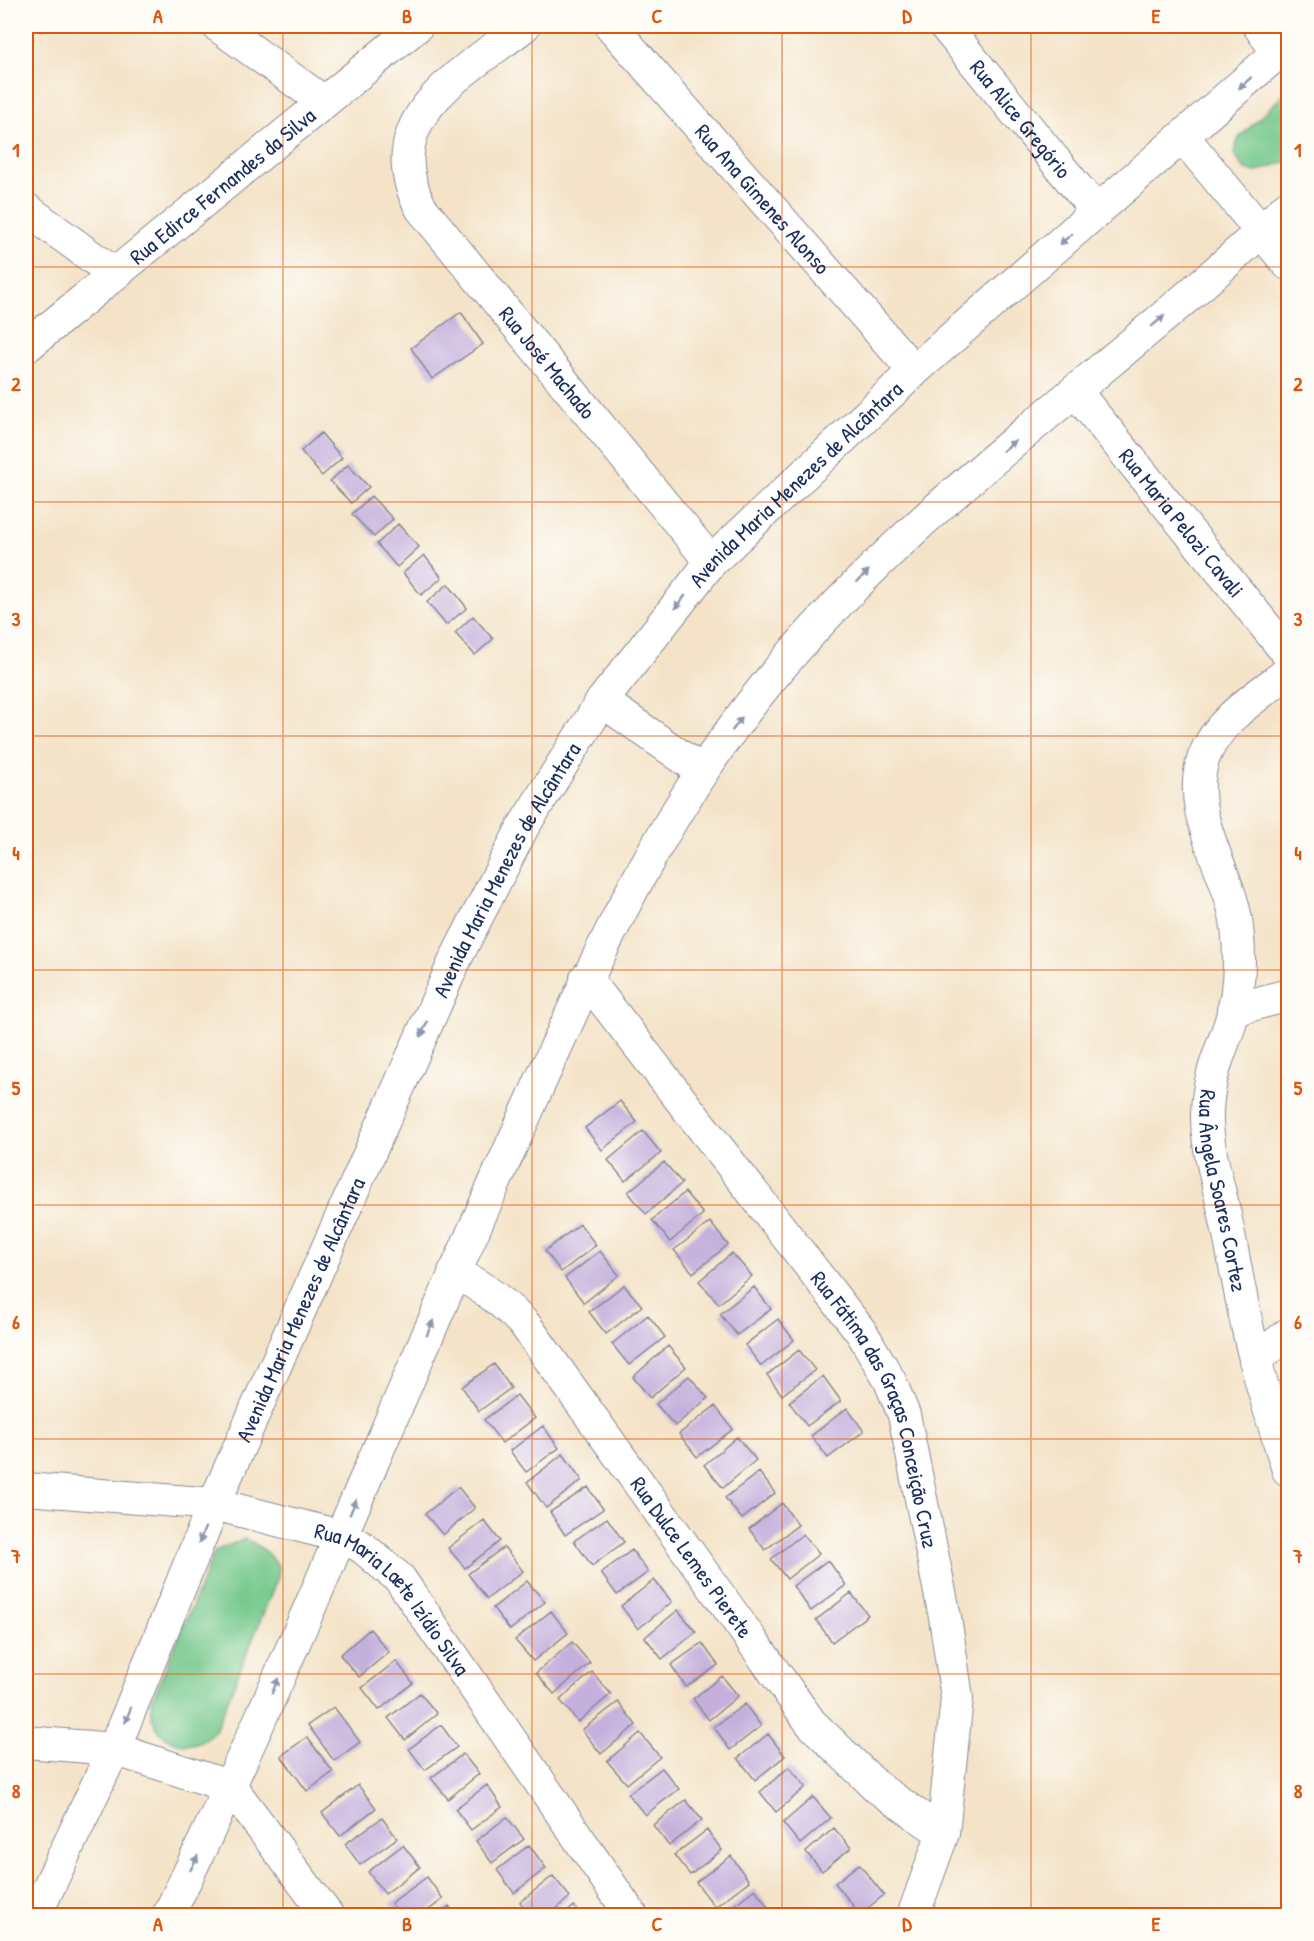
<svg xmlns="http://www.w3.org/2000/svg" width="1314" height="1941" font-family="'Patrick Hand',sans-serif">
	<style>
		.green { fill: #74c88b; stroke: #487c74; stroke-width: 1.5 }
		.building { fill: #c5b0dd }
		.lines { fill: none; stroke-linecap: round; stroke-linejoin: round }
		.minor-casing { stroke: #888993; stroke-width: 34 }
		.minor { stroke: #fff; stroke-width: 32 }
		.oneway { fill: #8d97ae }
		.grid { fill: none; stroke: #de5710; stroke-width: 1.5; stroke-opacity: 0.55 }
		.labels { text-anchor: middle; stroke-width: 4.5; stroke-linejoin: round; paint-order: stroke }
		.street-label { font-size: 22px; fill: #1b2f5e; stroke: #fdfcf7 }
		.neatline { fill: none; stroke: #de5710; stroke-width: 2 }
		.grid-label { font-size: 20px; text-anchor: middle; font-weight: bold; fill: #de5710 }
	</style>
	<rect width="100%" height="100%" fill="#fdfcf7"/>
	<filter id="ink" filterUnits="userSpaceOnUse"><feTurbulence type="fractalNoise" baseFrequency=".0167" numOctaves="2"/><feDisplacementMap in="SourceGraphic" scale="12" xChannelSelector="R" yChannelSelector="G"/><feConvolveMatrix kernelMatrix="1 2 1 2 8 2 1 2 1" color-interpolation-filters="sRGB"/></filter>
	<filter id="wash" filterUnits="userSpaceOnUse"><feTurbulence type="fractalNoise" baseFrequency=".008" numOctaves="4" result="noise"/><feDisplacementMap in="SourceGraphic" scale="24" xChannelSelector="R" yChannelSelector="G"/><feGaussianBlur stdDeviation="1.35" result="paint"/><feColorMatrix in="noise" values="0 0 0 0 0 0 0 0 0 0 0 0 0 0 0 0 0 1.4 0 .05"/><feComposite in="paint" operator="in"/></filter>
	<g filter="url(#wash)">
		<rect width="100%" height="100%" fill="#f4e3c8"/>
		<!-- green -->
		<path class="green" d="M1288,90v71l-32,11 -11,-2 -11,-16 4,-15z
			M244,1539c17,6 24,14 35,28l-1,10 -63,154c-25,28 -67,8 -64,-28l64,-152z"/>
		<g id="blocks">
			<!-- building -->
			<path class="building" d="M461,312l22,32 -51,35 -21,-31z
				M321,433l21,25 -20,18 -21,-25z
				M348,465l21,22 -18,16 -21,-22z
				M371,496l22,23 -19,18 -22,-23z
				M398,524l21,23 -22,20 -20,-23z
				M424,555l18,23 -21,17 -18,-22z
				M448,584l19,24 -21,17 -19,-23z
				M473,616l20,23 -18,16 -20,-22z
				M620,1101l17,21 -35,28 -17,-22z
				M643,1131l18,22 -36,28 -17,-21z
				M664,1162l18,21 -36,31 -18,-22z
				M685,1192l18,22 -33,28 -18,-22z
				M710,1222l18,23 -35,28 -19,-23z
				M580,1224l16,21 -35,27 -16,-21z
				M600,1251l19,24 -35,28 -19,-25z
				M732,1253l20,23 -33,28 -20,-23z
				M624,1285l18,21 -36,28 -17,-22z
				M754,1287l17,22 -34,26 -17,-21z
				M648,1315l17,22 -36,28 -17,-21z
				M778,1319l16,21 -33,26 -16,-21z
				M668,1346l18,21 -36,31 -17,-21z
				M799,1350l16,20 -33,25 -15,-20z
				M494,1364l17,24 -32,23 -17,-24z
				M689,1376l19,22 -33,28 -19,-22z
				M823,1376l18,25 -34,25 -18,-24z
				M517,1395l18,23 -33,25 -18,-23z
				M715,1406l18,23 -36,28 -18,-23z
				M847,1408l17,23 -36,27 -17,-22z
				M543,1426l16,22 -33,24 -16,-21z
				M737,1437l19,23 -33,28 -19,-23z
				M563,1454l19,26 -36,28 -19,-26z
				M759,1472l16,21 -33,26 -17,-21z
				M458,1487l17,21 -32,27 -18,-21z
				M588,1487l15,22 -38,26 -15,-23z
				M782,1503l16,22 -33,25 -16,-21z
				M607,1518l17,24 -32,24 -18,-25z
				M484,1520l16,21 -35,27 -17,-20z
				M803,1534l16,20 -32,25 -16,-20z
				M504,1547l19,24 -36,28 -19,-25z
				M632,1550l16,22 -31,23 -16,-22z
				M828,1560l18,25 -35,26 -18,-25z
				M654,1580l18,22 -34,27 -17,-23z
				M527,1581l18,21 -35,28 -17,-22z
				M851,1593l17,22 -36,27 -16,-22z
				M678,1610l18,22 -34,27 -17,-22z
				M551,1611l17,22 -35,28 -18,-21z
				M370,1629l19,23 -30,25 -19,-22z
				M572,1642l18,21 -36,31 -18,-21z
				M702,1643l16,22 -32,22 -15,-22z
				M396,1661l17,22 -34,27 -17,-22z
				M592,1672l19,22 -33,28 -18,-22z
				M722,1676l16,20 -29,24 -16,-21z
				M420,1693l17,21 -32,26 -17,-22z
				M618,1702l18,23 -35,29 -19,-24z
				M745,1704l16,22 -31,24 -16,-23z
				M334,1707l26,35 -26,19 -26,-36z
				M441,1725l16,22 -32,23 -16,-21z
				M640,1733l20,24 -33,27 -20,-23z
				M768,1734l17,22 -30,24 -17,-22z
				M307,1737l26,35 -26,19 -26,-35z
				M463,1754l16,20 -31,25 -17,-21z
				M789,1767l17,20 -30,25 -16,-20z
				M662,1768l17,21 -34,26 -17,-21z
				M358,1785l18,23 -36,28 -18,-23z
				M487,1785l15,22 -31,23 -16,-21z
				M813,1797l18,21 -31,26 -17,-21z
				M686,1800l16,20 -33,26 -16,-21z
				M507,1817l17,22 -32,24 -16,-22z
				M382,1818l15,20 -37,27 -15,-21z
				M834,1828l17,20 -29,23 -16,-19z
				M707,1830l15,20 -32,25 -16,-20z
				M403,1845l17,22 -35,27 -17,-22z
				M529,1845l17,23 -32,25 -17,-23z
				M731,1856l18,25 -34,26 -19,-25z
				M859,1864l25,31 -24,19 -25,-31z
				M553,1876l17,21 -22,19h-17l-11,-14z
				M427,1877l16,22 -22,17h-21l-9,-13z
				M755,1889l16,22 -6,5h-45z
				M804,1905l9,11h-21z
				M449,1906l7,10h-19z
				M574,1906l7,10h-19z"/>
		</g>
	</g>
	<g filter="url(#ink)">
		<use href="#blocks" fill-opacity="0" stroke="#888993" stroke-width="1.5"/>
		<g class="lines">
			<!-- minor casing -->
			<g class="minor-casing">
				<g id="minor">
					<path d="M218,26l106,76"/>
					<path id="s1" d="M524,26c-60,47 -151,92 -103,182l290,354"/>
					<path id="s2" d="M611,26l303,345"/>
					<path id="s3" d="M945,26l152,186"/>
					<path d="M1259,26l19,27"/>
					<path d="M1184,138l104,126"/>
					<path d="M26,209l89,65"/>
					<path id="s4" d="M26,347l391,-321"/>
					<path id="s5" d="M1076,392l212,262"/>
					<path id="s6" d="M1288,672c-30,24 -70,47 -84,85 -21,57 27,114 33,170 4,34 2,71 -9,103 -11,30 -20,50 -21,83 -1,35 12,72 19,107 10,47 17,95 30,142 9,36 21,72 32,108"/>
					<path d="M602,701l100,70"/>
					<path id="s7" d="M586,978l276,355 28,48 14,34 41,202 12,81 -14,135 -30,83"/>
					<path d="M1233,1010l55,-15"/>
					<path id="s8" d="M454,1272c29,15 50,30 72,54l285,397 67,65 65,45"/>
					<path d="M1255,1360l33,-26"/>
					<path id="s9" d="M26,1489l188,15 126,32 22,11 38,32 232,337"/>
					<path d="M26,1742l88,7 117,38 97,129"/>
					<path id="s10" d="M35,1916l79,-167 100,-245 242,-546 67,-131 79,-126 109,-139 203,-191 374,-327"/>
					<path d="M168,1916c123,-251 226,-511 341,-765 75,-165 140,-322 256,-465 150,-186 352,-316 523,-480"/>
				</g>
			</g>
			<!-- minor -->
			<use href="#minor" class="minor"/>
		</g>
		<!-- one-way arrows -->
		<defs><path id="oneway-solid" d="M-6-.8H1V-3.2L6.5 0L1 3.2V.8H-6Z" transform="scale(1.5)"/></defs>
		<g class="oneway">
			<use href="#oneway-solid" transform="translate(1245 83) rotate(138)"/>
			<use href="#oneway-solid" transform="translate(1066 239) rotate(139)"/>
			<use href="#oneway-solid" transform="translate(1158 321) rotate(-41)"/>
			<use href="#oneway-solid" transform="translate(1009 446) rotate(-39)"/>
			<use href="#oneway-solid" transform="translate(863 576) rotate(-45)"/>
			<use href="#oneway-solid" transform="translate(680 602) rotate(128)"/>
			<use href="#oneway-solid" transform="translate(737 724) rotate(-54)"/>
			<use href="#oneway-solid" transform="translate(424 1029) rotate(114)"/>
			<use href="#oneway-solid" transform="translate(430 1328) rotate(-67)"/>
			<use href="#oneway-solid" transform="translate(353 1507) rotate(-67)"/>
			<use href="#oneway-solid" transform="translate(202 1535) rotate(112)"/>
			<use href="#oneway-solid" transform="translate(275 1686) rotate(-67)"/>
			<use href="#oneway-solid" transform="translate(128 1715) rotate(112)"/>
			<use href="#oneway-solid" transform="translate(194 1863) rotate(-64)"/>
		</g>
	</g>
	<!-- grid -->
	<path class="grid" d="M283,26v1890M532,26v1890M782,26v1890M1031,26v1890M26,267h1262M26,502h1262M26,736h1262M26,970h1262M26,1205h1262M26,1439h1262M26,1674h1262"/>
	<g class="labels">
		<!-- street labels -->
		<g class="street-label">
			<text dy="8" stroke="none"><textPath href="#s3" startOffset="120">Rua Alice Gregório</textPath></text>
			<text dy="8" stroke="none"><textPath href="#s4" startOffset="254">Rua Edirce Fernandes da Silva</textPath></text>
			<text dy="8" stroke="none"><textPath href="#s2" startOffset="230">Rua Ana Gimenes Alonso</textPath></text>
			<text dy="8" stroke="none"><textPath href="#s1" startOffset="434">Rua José Machado</textPath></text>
			<text dy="8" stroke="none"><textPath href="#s10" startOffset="1634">Avenida Maria Menezes de Alcântara</textPath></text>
			<text dy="8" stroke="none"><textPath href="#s5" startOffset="168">Rua Maria Pelozi Cavali</textPath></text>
			<text dy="8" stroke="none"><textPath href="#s10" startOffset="1148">Avenida Maria Menezes de Alcântara</textPath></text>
			<text dy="8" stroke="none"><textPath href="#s6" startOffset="567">Rua Ângela Soares Cortez</textPath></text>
			<text dy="8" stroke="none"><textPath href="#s10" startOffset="662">Avenida Maria Menezes de Alcântara</textPath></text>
			<text dy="8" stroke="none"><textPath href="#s7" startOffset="526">Rua Fátima das Graças Conceição Cruz</textPath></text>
			<text dy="8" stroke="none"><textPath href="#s8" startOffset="375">Rua Dulce Lemes Pierete</textPath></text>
			<text dy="8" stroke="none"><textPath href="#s9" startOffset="400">Rua Maria Laete Izídio Silva</textPath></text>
		</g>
	</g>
	<!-- margin -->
	<rect width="1314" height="1941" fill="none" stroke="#fdfcf7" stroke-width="66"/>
	<rect x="33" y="33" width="1248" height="1875" class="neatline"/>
	<g class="grid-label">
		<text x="158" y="23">A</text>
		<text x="407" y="23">B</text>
		<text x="657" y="23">C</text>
		<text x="907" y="23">D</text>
		<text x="1156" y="23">E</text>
		<text x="16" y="157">1</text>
		<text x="1298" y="157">1</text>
		<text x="16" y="391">2</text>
		<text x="1298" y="391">2</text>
		<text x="16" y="626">3</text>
		<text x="1298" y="626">3</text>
		<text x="16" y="860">4</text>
		<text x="1298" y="860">4</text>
		<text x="16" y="1095">5</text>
		<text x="1298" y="1095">5</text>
		<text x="16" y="1329">6</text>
		<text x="1298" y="1329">6</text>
		<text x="16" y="1563">7</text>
		<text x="1298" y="1563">7</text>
		<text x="16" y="1798">8</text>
		<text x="1298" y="1798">8</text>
		<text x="158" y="1931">A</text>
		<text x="407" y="1931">B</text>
		<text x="657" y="1931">C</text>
		<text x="907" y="1931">D</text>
		<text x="1156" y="1931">E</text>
	</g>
</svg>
